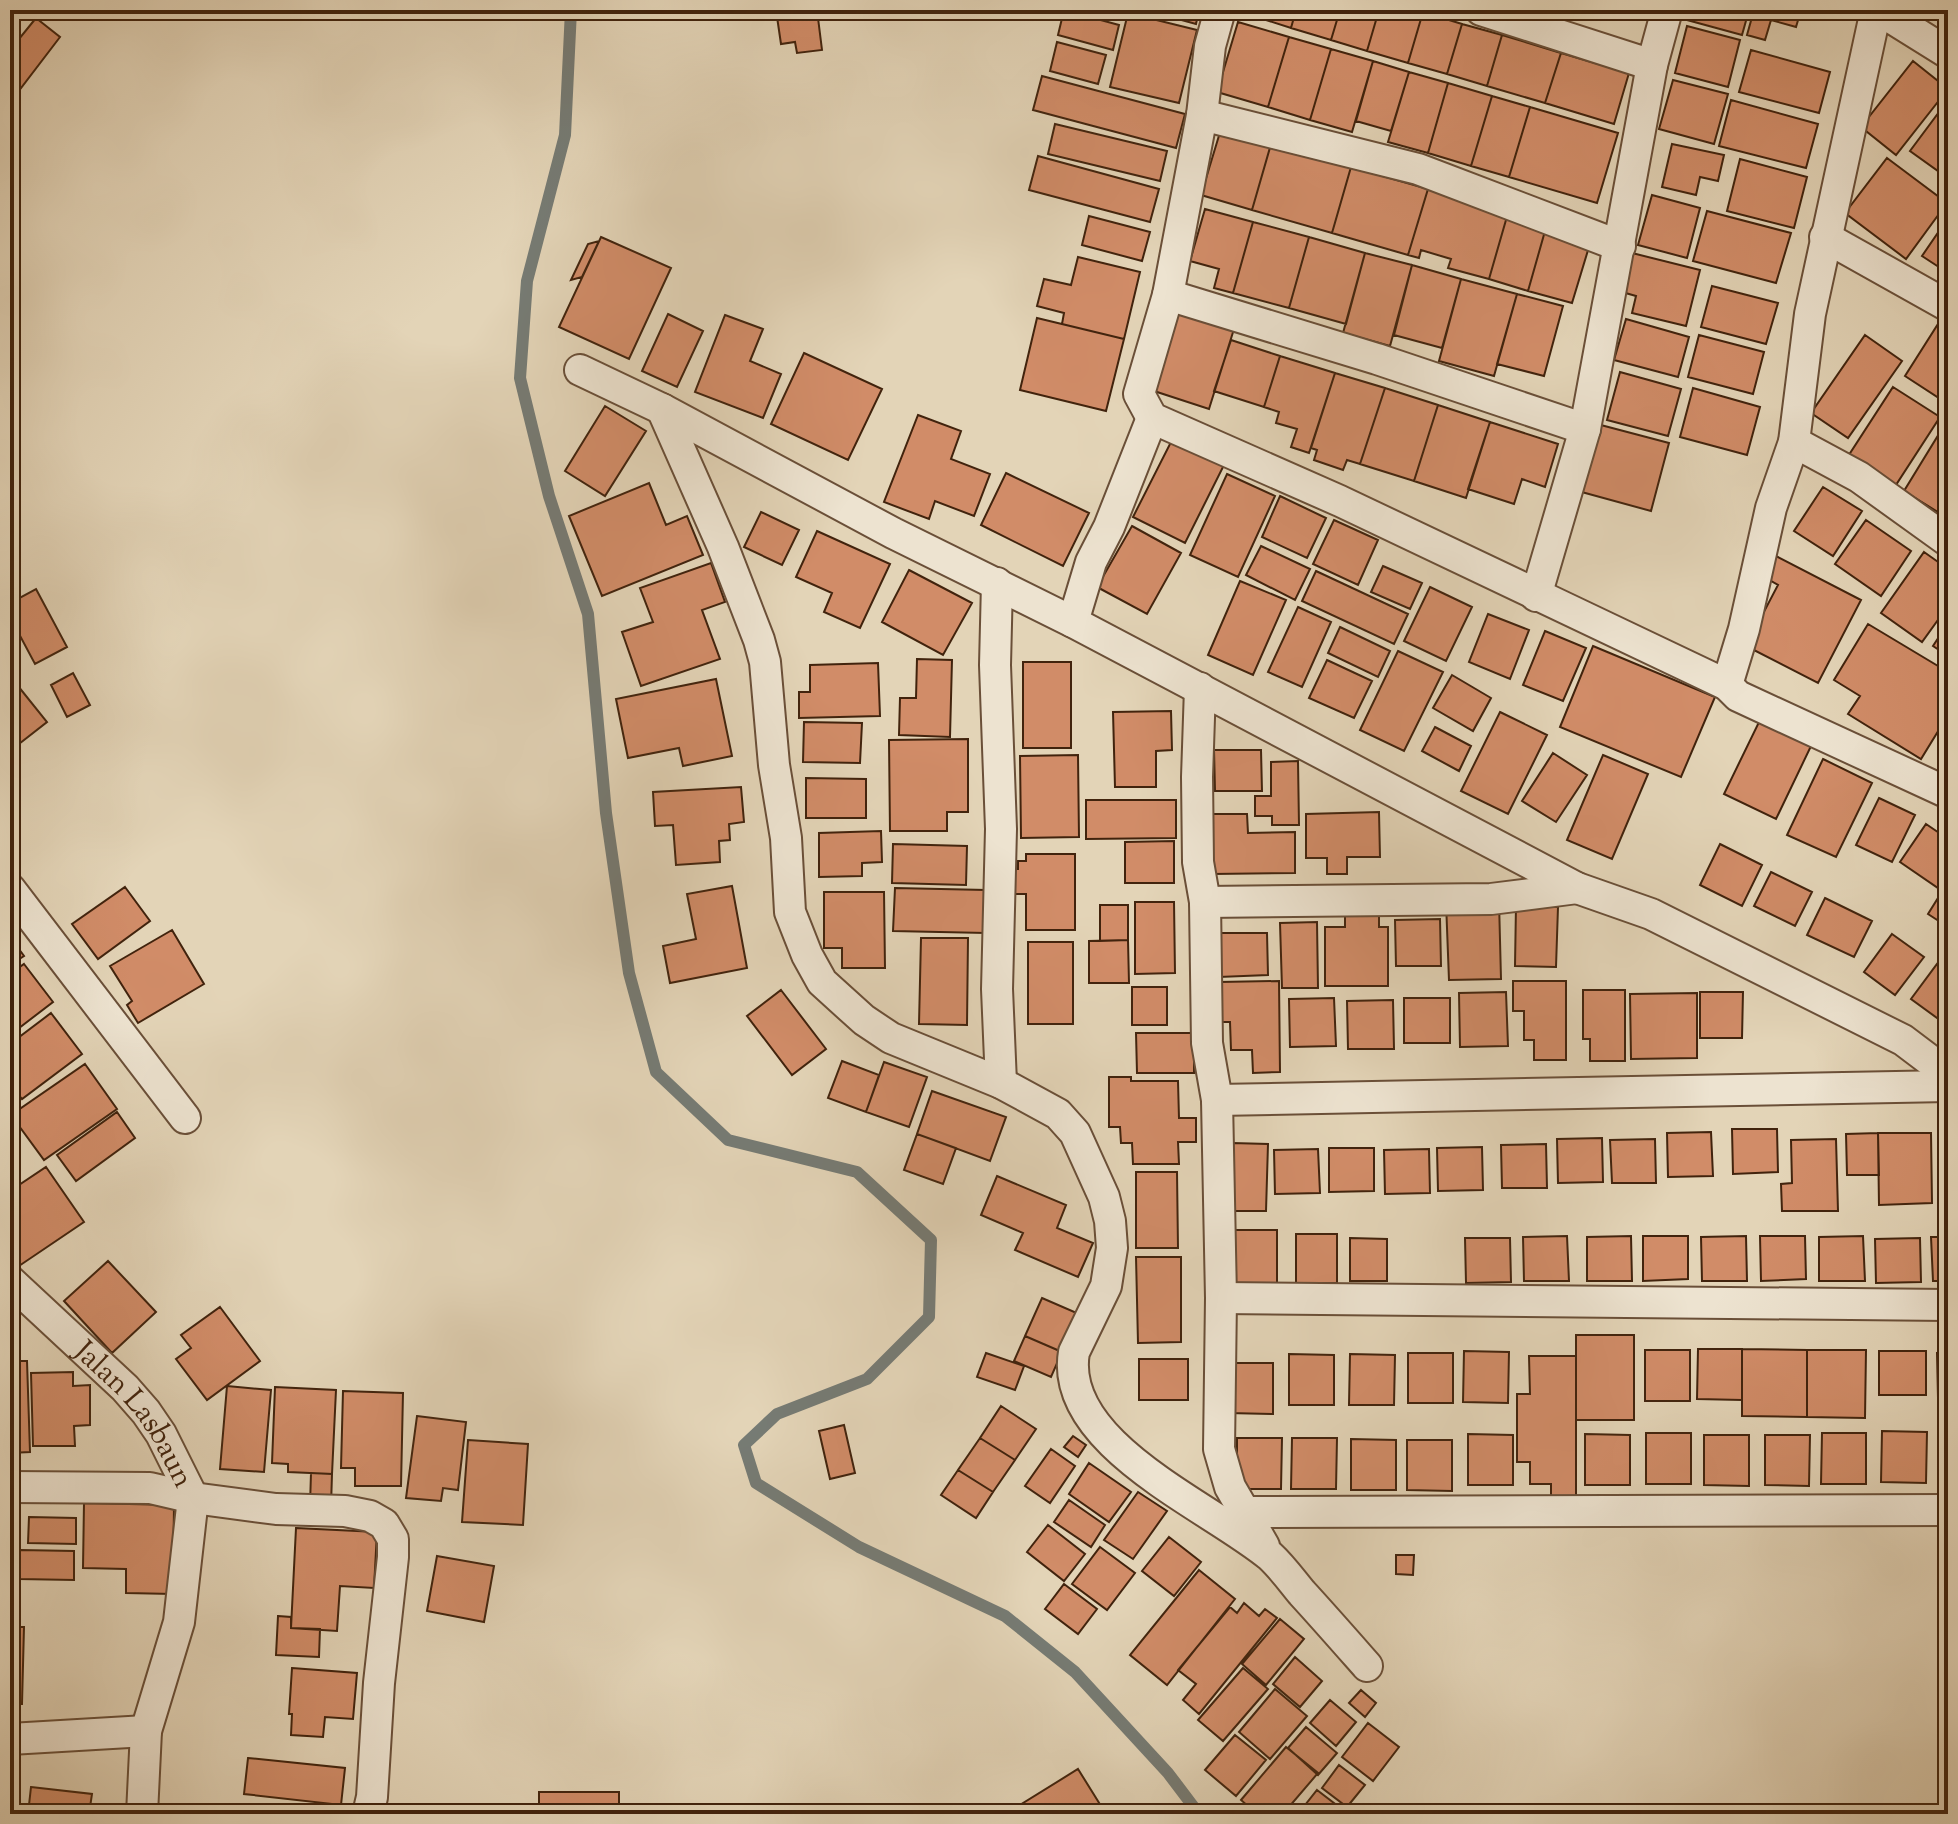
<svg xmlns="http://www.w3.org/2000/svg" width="1958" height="1824" font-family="'Sorts Mill Goudy',serif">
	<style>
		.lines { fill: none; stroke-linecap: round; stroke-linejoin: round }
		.stream { stroke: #767b74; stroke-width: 12 }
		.building { fill: #d18c68; stroke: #41230d; stroke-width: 2 }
		.street-casing { stroke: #6a4f38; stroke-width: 34 }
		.street { stroke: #ede3d0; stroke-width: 30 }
		.labels { text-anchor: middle; stroke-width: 7; stroke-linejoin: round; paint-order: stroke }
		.street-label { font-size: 30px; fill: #41230d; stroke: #ede3d0 }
	</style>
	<rect width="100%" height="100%" fill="#e3d4b7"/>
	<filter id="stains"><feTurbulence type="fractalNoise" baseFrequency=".0025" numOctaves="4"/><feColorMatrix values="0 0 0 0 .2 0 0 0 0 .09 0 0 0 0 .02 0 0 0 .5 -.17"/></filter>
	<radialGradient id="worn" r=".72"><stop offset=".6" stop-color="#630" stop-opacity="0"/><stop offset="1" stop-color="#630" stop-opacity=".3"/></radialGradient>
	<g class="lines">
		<!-- stream -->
		<path class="stream" d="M571,10l-6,125 -38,146 -7,97 29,118 39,118 18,199 23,160 27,99 72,68 129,32 74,68 -2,77 -62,62 -90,35 -33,31 12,38 103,64 146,69 70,56 93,101 31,41"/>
	</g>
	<!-- building -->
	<path class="building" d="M776,10h41l5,40 -25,3 -2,-11 -14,2z
		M1064,10l55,15 -6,25 -55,-15z
		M1145,10h54l-3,14z
		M1235,10h61l-5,18z
		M1296,10h44l-9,30 -40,-12z
		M1340,10h39l-12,41 -36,-11z
		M1379,10l44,2 -15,51 -41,-12z
		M1690,10h59l-7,25 -55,-15z
		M1754,10h47l-5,17 -25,-7 -6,20 -18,-5z
		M1423,12l39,12 -15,50 -39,-11z
		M1128,13l69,17 -18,73 -69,-16z
		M36,18l24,19 -39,51 -11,-9v-29z
		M1238,22l51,15 -21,70 -51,-15z
		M1462,24l40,11 -15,51 -40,-12z
		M1687,26l53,14 -12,47 -53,-14z
		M1502,35l59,18 -16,50 -58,-17z
		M1289,37l42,12 -21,71 -42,-13z
		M1057,42l49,13 -8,29 -48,-13z
		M1331,49l42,12 -21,71 -42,-12z
		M1751,50l79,22 -11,41 -80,-21z
		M1561,53l68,20 -15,51 -69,-21z
		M1373,61l36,11 -18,59 -35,-10z
		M1913,61l35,28 -52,66 -35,-28z
		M1409,72l39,11 -20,70 -40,-11z
		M1042,76l143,38 -9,34 -143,-38z
		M1673,80l55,14 -14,50 -55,-15z
		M1448,83l44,13 -21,70 -43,-13z
		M1492,96l38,11 -21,70 -38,-11z
		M1731,100l87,24 -12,44 -87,-22z
		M1948,100v72l-3,4 -35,-25z
		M1530,107l88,26 -21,70 -88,-26z
		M1055,124l112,27 -7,30 -112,-27z
		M1221,129l50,15 -19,66 -51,-15z
		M1271,144l80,23 -19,66 -80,-23z
		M1672,144l52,11 -6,26 -18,-4 -4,18 -34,-8z
		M1038,156l121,33 -9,33 -121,-32z
		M1887,158l60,45 -41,56 -61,-46z
		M1740,159l67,18 -13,51 -67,-17z
		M1351,167l77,22 -20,66 -76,-22z
		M1428,189l80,24 -19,66 -41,-11 3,-9 -30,-9 -2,8 -11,-3z
		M1652,195l48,13 -13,50 -49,-13z
		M1205,209l48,13 -20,71 -19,-5 5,-19 -29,-8z
		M1707,211l84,22 -15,50 -83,-22z
		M1508,213l39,11 -19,67 -39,-12z
		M1089,216l61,16 -8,29 -60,-16z
		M1948,218v55l-26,-17z
		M1253,222l56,15 -20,71 -56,-15z
		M1547,224l45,13 -20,66 -44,-12z
		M601,237l70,31 -42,91 -70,-32z
		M1309,237l56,16 -19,71 -57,-16z
		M599,241l-17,36 -11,3 17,-36z
		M1365,253l47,12 -22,81 -47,-13z
		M1632,253l68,17 -14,56 -54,-13 4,-17 -14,-4z
		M1078,257l62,15 -16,67 -62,-15 2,-11 -27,-7 7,-27 27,6z
		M1412,265l49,14 -19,69 -48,-13z
		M1461,279l56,15 -23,82 -55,-15z
		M1712,286l66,17 -12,41 -65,-17z
		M1517,294l46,12 -19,70 -47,-12z
		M1176,311l58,18 -25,80 -58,-19z
		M668,314l35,17 -26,56 -35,-16z
		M725,315l38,14 -13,32 31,13 -18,44 -68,-26z
		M1037,318l87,21 -18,72 -86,-21z
		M1626,319l63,18 -11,40 -64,-17z
		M1938,324l10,7v60l-6,9 -37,-24z
		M1699,335l65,17 -11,42 -65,-17z
		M1865,335l37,26 -54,77 -37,-25z
		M1231,340l49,16 -16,51 -50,-16z
		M804,353l78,36 -34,71 -77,-36z
		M1280,356l55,17 -26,80 -18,-6 6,-18 -21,-6 3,-11 -15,-5z
		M1620,372l61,17 -13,47 -61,-16z
		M1335,373l50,15 -25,76 -13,-4 -4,10 -29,-10 3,-10 -6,-2z
		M1893,387l47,30 -48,74 -47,-30z
		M1385,388l53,17 -24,76 -54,-17z
		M1693,388l67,19 -13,48 -67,-18z
		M1438,405l52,17 -24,76 -52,-17z
		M605,406l41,25 -41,65 -40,-25z
		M918,415l43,16 -10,28 39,15 -16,42 -39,-15 -6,18 -45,-17z
		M1490,422l68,22 -13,43 -23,-8 -8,25 -46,-15z
		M1597,424l72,19 -18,68 -73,-20z
		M1942,429l6,4v70l-7,11 -37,-23z
		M1172,440l52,25 -39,78 -52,-26z
		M1006,473l83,40 -26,53 -82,-41z
		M1227,474l48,22 -37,81 -48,-22z
		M649,483l17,42 21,-9 16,39 -101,41 -33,-80z
		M1823,487l39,24 -29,45 -39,-25z
		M1280,496l46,22 -19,40 -45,-21z
		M761,512l38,18 -17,35 -38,-18z
		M1334,520l44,20 -20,45 -45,-21z
		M1866,520l45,31 -30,45 -46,-32z
		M1132,526l49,27 -34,61 -50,-27z
		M817,531l73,33 -30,64 -36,-16 8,-19 -36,-16z
		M1261,546l49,23 -15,31 -49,-25z
		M1924,552l24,17v37l-26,36 -41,-29z
		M1776,556l85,44 -43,83 -72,-37 32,-61 -14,-8z
		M711,563l14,39 -23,8 18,49 -79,27 -19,-54 31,-10 -13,-34z
		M1383,566l39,17 -12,26 -39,-17z
		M909,570l63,33 -29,52 -61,-33z
		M1316,571l92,43 -14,30 -92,-43z
		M1240,581l46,19 -33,75 -45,-20z
		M1430,587l42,20 -26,54 -42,-20z
		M36,589l31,58 -32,17 -25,-47v-14z
		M1298,607l33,15 -29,65 -34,-15z
		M1488,614l41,16 -19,49 -41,-17z
		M1948,623v33l-15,-10z
		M1868,624l80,48v43l-27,44 -73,-45 12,-18 -26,-16z
		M1340,627l50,24 -12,26 -50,-24z
		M1545,631l41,17 -23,53 -40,-16z
		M1593,646l122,51 -34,80 -121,-50z
		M1398,651l45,21 -39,79 -44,-21z
		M917,659l35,1 -2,77 -51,-2 1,-37h16z
		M1327,660l45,21 -18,37 -45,-20z
		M1023,662h48v86h-48z
		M878,663l2,53 -81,2v-26h11v-27z
		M73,673l17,32 -23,12 -16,-32z
		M1452,675l39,23 -18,33 -40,-23z
		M10,676l37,46 -37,29z
		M716,679l16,77 -49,10 -4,-18 -51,10 -12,-59z
		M1171,711l1,39 -16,1v36h-41l-2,-75z
		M1500,712l47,23 -39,79 -47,-23z
		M1760,720l52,24 -36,75 -52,-25z
		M804,722l58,1 -2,40 -57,-1z
		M1435,727l36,19 -12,25 -37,-20z
		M968,739v73h-21v19h-57l-1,-91z
		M1214,750h47l1,41h-47z
		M1553,753l34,22 -31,47 -34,-21z
		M1078,755l1,82 -58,1 -1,-82z
		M1603,755l45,19 -36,85 -45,-19z
		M1823,759l49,24 -36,74 -49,-22z
		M1298,761l1,64h-27v-9h-17v-20h16v-34z
		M806,778l60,1v39h-60z
		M741,787l3,35 -15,2 1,16 -11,1 1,21 -44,3 -3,-40 -18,1 -2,-34z
		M1879,798l36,17 -23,47 -36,-17z
		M1086,800h90v38l-90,1z
		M1379,812l1,45h-33v17h-20v-16h-21v-44z
		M1210,814h37l1,19 47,-1v41l-83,1z
		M1926,824l22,15v35l-10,14 -38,-26z
		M881,831l1,31 -20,1v13l-43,1v-44z
		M1174,841v42h-49v-41z
		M893,844l74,2 -1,39 -74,-2z
		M1720,844l42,21 -20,41 -42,-21z
		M1026,854h49v76h-49v-36h-16v-25h8v-8h8z
		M1771,872l41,20 -17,34 -41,-20z
		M1948,882v45l-20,-13z
		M732,886l15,82 -77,15 -7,-37 33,-7 -9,-45z
		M125,887l25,34 -52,38 -26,-35z
		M895,888l91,2v43l-93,-2z
		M824,892h60l1,76h-43v-20h-18z
		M1825,898l47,23 -18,36 -47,-22z
		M1499,901l2,78 -52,1 -3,-78z
		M1135,902h39l1,71 -40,1z
		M1100,905h28v35l-28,1z
		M1516,905l42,2 -2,60 -41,-1z
		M1345,907h34v20h9v59h-63v-59h20z
		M1440,919l1,47h-45l-1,-46z
		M1317,922l1,66h-36l-2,-65z
		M172,930l32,54 -66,39 -11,-18 5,-4 -22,-35z
		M1219,933h48l1,42 -49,2z
		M1892,934l32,23 -29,38 -31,-23z
		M10,937l14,19 -14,9z
		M921,938h47l-1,87 -48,-1z
		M1128,940l1,43h-40v-42z
		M1028,942h45v82h-45z
		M24,964l29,38 -43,33v-61z
		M1937,964l11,8v54l-37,-27z
		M1279,981l1,91 -27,1 -1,-23h-21l-1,-28h-10l-1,-40z
		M1513,981h53v79h-32v-20h-10v-29h-11z
		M1132,987h35v38h-35z
		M781,990l45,59 -34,26 -45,-59z
		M1583,990h42v71h-35v-22h-7z
		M1506,992l2,54 -48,1 -1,-54z
		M1700,992h43l-1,46h-42z
		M1697,993v65l-66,1 -1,-65z
		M1334,998l2,48 -46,1 -1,-48z
		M1404,998h46v45h-46z
		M1393,1000l1,49h-46l-1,-48z
		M51,1013l31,41 -60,45 -12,-15v-40z
		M1136,1033h58v40h-57z
		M842,1061l37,14 -13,37 -38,-14z
		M884,1062l43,15 -18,50 -43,-15z
		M85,1064l32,45 -73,51 -33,-45z
		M1109,1077h22v4h47l1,37h17v24h-18l1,22h-46l-1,-21h-11l-1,-16h-11z
		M932,1091l74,26 -16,44 -73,-27z
		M117,1112l18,26 -59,43 -19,-26z
		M1732,1129h45l1,43 -45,2z
		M1711,1132l2,44 -45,1 -1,-44z
		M1878,1133h53l1,70 -53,2z
		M1878,1133l1,42h-32l-1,-41z
		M917,1134l39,14 -13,36 -39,-14z
		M1602,1138l1,44 -45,1 -1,-44z
		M1655,1139l1,44h-44l-2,-43z
		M1836,1139l2,72h-56l-1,-27 11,-1 -1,-43z
		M1232,1143l36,1 -2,67h-36z
		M1546,1144l1,44h-45l-1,-43z
		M1482,1147l1,43 -45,1 -1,-43z
		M1329,1148h45v43l-45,1z
		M1318,1149l2,44 -45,1 -1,-44z
		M1429,1149l1,44 -45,1 -1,-44z
		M46,1167l38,55 -68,46 -6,-8v-69z
		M1136,1172h41l1,76h-42z
		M997,1176l69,29 -9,23 36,15 -15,34 -63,-27 8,-17 -42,-18z
		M1231,1230h46v54h-46z
		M1296,1234h41v49h-41z
		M1567,1236l2,45h-45l-1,-44z
		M1631,1236l1,45h-45v-44z
		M1643,1236h45v43l-45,2z
		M1746,1236l1,45h-45l-1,-44z
		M1760,1236h45l1,43 -45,2z
		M1863,1236l2,45h-46v-44z
		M1931,1237h17v44h-15z
		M1350,1238l37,1v42h-37z
		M1465,1238h45l1,44 -45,1z
		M1920,1238l1,44 -45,1 -1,-44z
		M1136,1257h45v85l-43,1z
		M108,1261l48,51 -44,41 -48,-52z
		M1042,1298l37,16 -17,38 -37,-16z
		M220,1307l40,54 -53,39 -31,-41 15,-11 -10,-13z
		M1576,1335h58v85h-58z
		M1025,1336l37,16 -11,25 -37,-16z
		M1698,1349h44v51l-45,-1z
		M1742,1349l65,1v67l-65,-1z
		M1645,1350h45v51h-45z
		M1807,1350h59l-1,68 -58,-1z
		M1464,1351l45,1 -1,51 -45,-1z
		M1879,1351h47v44h-47z
		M1948,1352v45h-10l-1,-44z
		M986,1353l38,13 -9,24 -38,-13z
		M1408,1353h45v50h-45z
		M1289,1354l45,1v50h-45z
		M1350,1354l45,1 -1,50h-45z
		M1529,1356h47v147h-25v-19h-21v-22h-13v-68h13z
		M1139,1359h49v41h-49z
		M15,1361h12l3,91 -20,1v-62h6z
		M1228,1363h45v51l-45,-1z
		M73,1372v14l17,-1v40l-16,1 1,20h-42l-2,-73z
		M227,1386l44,4 -7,82 -44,-3z
		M275,1387l61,3 -4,84 -44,-2v-8l-16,-1z
		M343,1391l60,2 -2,93h-46v-18h-14z
		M1001,1406l35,23 -21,31 -35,-22z
		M417,1416l49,6 -8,68 -15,-2 -2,13 -35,-3z
		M844,1425l11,48 -25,6 -11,-48z
		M1940,1429h8v52h-8z
		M1882,1431l45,1 -1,51 -45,-1z
		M1646,1433h45v51h-45z
		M1822,1433h44v51h-45z
		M1468,1434l45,1v50h-45z
		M1585,1434l45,1v50h-45z
		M1704,1435h45v51l-45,-1z
		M1765,1435h45l-1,51 -44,-1z
		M1073,1436l13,9 -8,12 -14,-10z
		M980,1438l35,22 -22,32 -35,-22z
		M1237,1438h45l-1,51h-44z
		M1292,1438h45l-1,51h-45z
		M1351,1439l45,1v50h-45z
		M468,1440l60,4 -5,81 -61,-3z
		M1407,1440h45v51l-45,-1z
		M1051,1449l24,17 -25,37 -25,-17z
		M1089,1463l42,29 -22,30 -40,-28z
		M958,1470l35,22 -17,26 -35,-23z
		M311,1473l21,1 -1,32 -21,-1z
		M1138,1492l29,19 -34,48 -29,-19z
		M1069,1500l36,25 -14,22 -37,-25z
		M84,1503l90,2 -1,89 -47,-1v-24l-43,-1z
		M29,1517l47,1v26l-48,-1z
		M1048,1525l37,29 -21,27 -37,-29z
		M296,1528l81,4 -3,56 -34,-2 -3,45 -46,-3z
		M1169,1537l32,25 -27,34 -32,-25z
		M1100,1547l35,26 -28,37 -35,-26z
		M20,1550l54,1v29l-55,-1z
		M1396,1555h18l-1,20 -17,-1z
		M437,1556l57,10 -10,56 -57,-11z
		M10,1568h6l2,48 -8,1z
		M1199,1570l36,29 -68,86 -37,-30z
		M1064,1584l33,25 -19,25 -33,-25z
		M1244,1603l15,13 6,-7 12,9 -78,96 -16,-14 13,-16 -18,-14 52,-63 7,6z
		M278,1616l13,1v11l29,1 -1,28 -43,-2z
		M1280,1619l24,20 -38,46 -24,-21z
		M10,1627h14l-2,77h-12z
		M1295,1657l27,24 -22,26 -27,-23z
		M292,1668l65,5 -4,46 -28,-2 -2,20 -32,-2 1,-21h-3z
		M1243,1668l25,21 -45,52 -25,-21z
		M1275,1689l32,27 -37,43 -31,-27z
		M1361,1690l15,13 -11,14 -16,-14z
		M1330,1700l26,22 -20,24 -26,-23z
		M1368,1723l31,24 -26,34 -31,-24z
		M1306,1727l31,26 -19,22 -30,-27z
		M1235,1735l31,25 -30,36 -31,-26z
		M1286,1747l32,26 -35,41h-26l-16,-14z
		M248,1758l97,10 -4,37 -97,-11z
		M1339,1765l26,20 -18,22 -25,-19z
		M1078,1769l28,45h-87l-4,-6z
		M31,1787l61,7 -3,20h-61z
		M1317,1790l26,20 -3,4h-42z
		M539,1792h80v22h-80z"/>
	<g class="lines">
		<!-- street casing -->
		<g class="street-casing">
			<g id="street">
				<path d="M1220,10l-10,36 -8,69 -34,180 -29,99 13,24 188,83 387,184 11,11 210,97"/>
				<path d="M1481,10l171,55"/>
				<path d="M1879,10l69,43"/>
				<path d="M1202,115l216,54 202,77"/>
				<path d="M1825,237l123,69"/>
				<path d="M1168,295l209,64 208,70"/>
				<path d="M580,370l82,39 231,124 180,89 504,266 74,26 252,126 45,34"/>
				<path d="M662,409l61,138 36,93 6,22 9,103 12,73 4,74 17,43 15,27 42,38 27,18 110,45 57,31 17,19 29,64 6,24 2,27 -6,38 -32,66c-16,92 136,154 196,204 12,11 22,25 32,37 22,24 43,48 65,73"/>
				<path d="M1794,442l65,35 89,64"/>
				<path d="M997,583l-2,82 6,164 -4,160 4,94"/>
				<path d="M1536,596l49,-167 67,-364 15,-55"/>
				<path d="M1073,622l18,-60 18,-35 43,-109"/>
				<path d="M1727,685l17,-56 27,-121 23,-66 16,-128 66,-304"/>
				<path d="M1200,688l-3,89 1,85 7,40 2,141 10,57 4,198 -2,151 11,38 34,59"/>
				<path d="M10,889l175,229"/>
				<path d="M1205,902l286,-3 86,-11"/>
				<path d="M1217,1100l731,-14"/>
				<path id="s1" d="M10,1281l115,107 21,24 15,22 32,64 -14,124 -33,109 -4,83"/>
				<path d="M1221,1298l727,7"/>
				<path d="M10,1487l140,1 43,10 83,11 69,2 25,5 14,8 9,15v18l-14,126 -7,114 -4,17"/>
				<path d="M1243,1512l705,-2"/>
				<path d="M10,1739l136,-8"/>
			</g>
		</g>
		<!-- street -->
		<use href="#street" class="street"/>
	</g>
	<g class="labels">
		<!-- street labels -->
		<g class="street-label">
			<text dy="10" stroke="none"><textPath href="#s1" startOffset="184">Jalan Lasbaun</textPath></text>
		</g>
	</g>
	<!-- margin -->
	<rect width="1958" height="1824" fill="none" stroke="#e3d4b7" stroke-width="40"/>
	<rect x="12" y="12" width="1934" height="1800" fill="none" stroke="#41230d" stroke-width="4"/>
	<rect x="20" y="20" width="1918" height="1784" fill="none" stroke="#41230d" stroke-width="2"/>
	<rect width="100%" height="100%" filter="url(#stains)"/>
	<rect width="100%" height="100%" fill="url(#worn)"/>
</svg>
